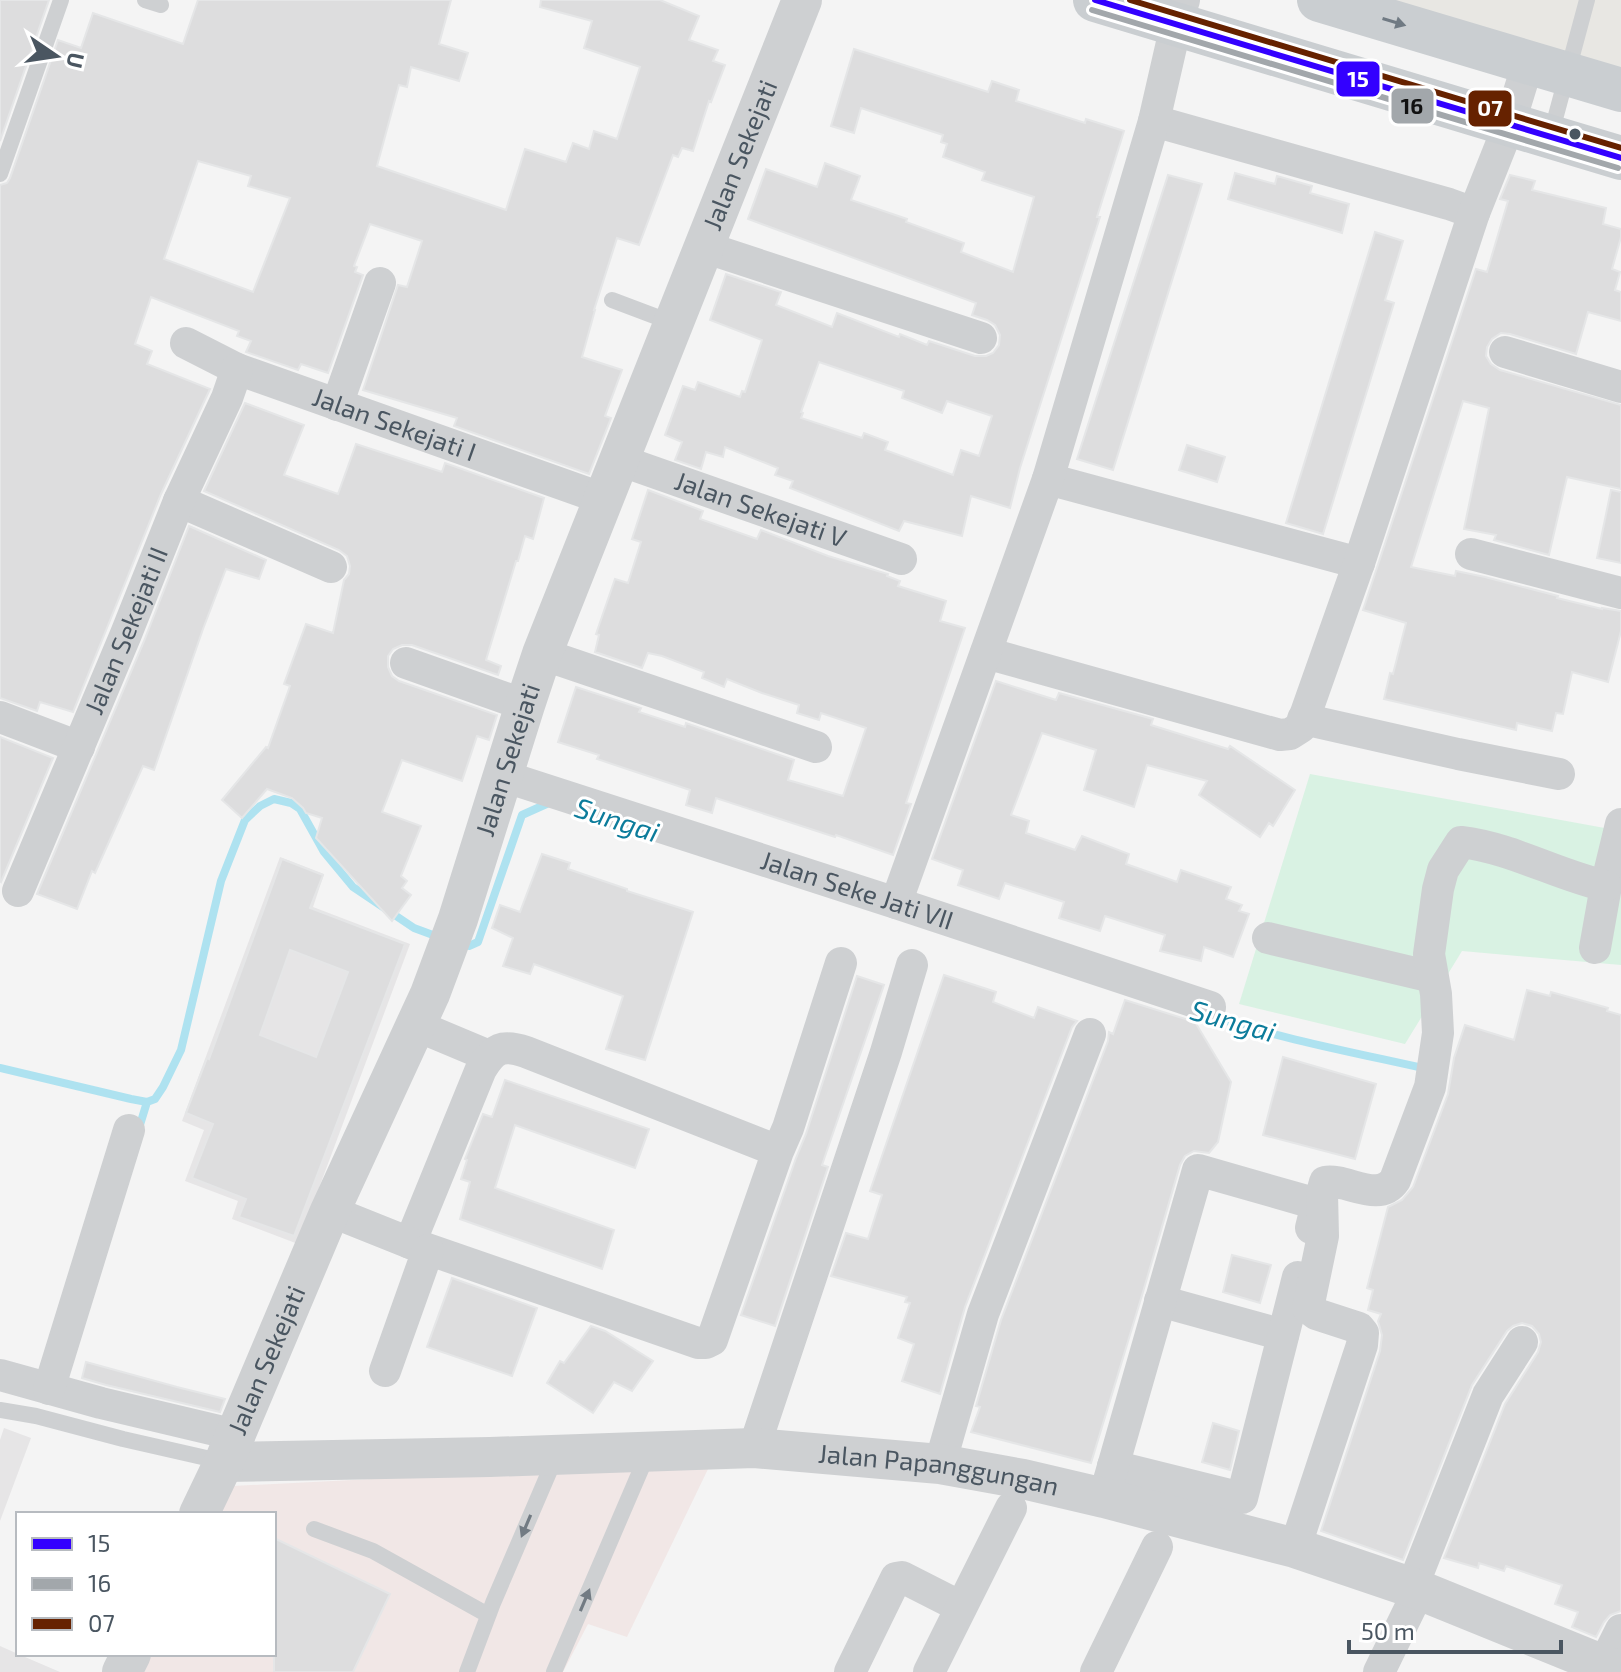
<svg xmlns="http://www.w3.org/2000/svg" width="1621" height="1672" font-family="'Exo 2',sans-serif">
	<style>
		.commercial { fill: #e8e7e3 }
		.education { fill: #e6e5e6 }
		.medical { fill: #f1e7e6 }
		.green { fill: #d9f2e3 }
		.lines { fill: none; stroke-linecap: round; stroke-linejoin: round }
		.stream { stroke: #aee2f0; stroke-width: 8 }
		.building { fill: #ddddde; stroke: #e5e6e7; stroke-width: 2; fill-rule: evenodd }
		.service { stroke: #ced0d2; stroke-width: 16 }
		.minor { stroke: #ced0d2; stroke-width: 32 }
		.tertiary { stroke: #ced0d2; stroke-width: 40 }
		.primary { stroke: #caced1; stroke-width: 44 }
		.bus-1-casing { stroke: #fff; stroke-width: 12 }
		.bus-2-casing { stroke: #fff; stroke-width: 12 }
		.bus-3-casing { stroke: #fff; stroke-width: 12 }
		.bus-1 { stroke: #30f; stroke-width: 6 }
		.bus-2 { stroke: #a2a7ab; stroke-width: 6 }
		.bus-3 { stroke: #620; stroke-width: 6 }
		.oneway { fill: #707a83 }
		.oneway2 { fill: #727b83 }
		.bus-dot { fill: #4a5661; stroke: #fff; stroke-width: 3 }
		.labels { text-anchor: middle; stroke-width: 6; stroke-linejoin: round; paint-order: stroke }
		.street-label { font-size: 26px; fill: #4a5661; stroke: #fff }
		.water-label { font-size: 28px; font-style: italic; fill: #0c7c9b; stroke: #fff }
		.line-badge { stroke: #fff; stroke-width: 3 }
		.badge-label { font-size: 22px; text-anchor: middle; font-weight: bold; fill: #fff }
		.pale-badge-label { font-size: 22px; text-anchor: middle; font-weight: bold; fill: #111 }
	</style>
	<rect width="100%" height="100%" fill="#f4f4f4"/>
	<!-- commercial -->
	<path class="commercial" d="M1387,0h234v72z"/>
	<!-- education -->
	<path class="education" d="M280,857l44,17 -11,33 97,37 -112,300 -66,-25 6,-18 -53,-20 19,-51 -22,-9z
		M4,1428l27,10 -31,83v-81z
		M0,1646l18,8 42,18h-60z"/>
	<!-- medical -->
	<path class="medical" d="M709,1467l-82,170 -39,-13 -25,48h-435l8,-18h138v-140h-73l12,-27 355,-18z"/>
	<!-- green -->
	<path class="green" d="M1310,774l311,57v134l-159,-14 -57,93 -166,-40z"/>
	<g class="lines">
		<!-- stream -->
		<path class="stream" d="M462,944l7,2 9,-4 44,-127 29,-13
			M1210,1016c69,22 141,36 213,52
			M0,1068l131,31 16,3 8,-3 8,-12 18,-37 40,-169 24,-61 15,-14 14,-7 17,4 9,6 24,43 29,35 61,41 27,10
			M139,1128l8,-26"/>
	</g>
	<!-- building -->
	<path class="building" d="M0,0h49l-49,141z
		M198,0h253l-12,44 29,9 -9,28 -48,-14 -4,20 -8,-2 -22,81 129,44 19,-61 41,13 7,-19 16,6 5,-18 23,8 23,-72 -56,-19 8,-27 -52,-14 1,-7h119l39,16 -10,24 29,10 -5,11 12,4 -14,37 -2,-1 -16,50 -11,-3 -4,9 -5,-2 -34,90 -22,-7 -23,72h1l-13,47 40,13 -17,46 6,2 -22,56 -135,-48 3,-8 -94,-28 35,-105 9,2 15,-46 -52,-17 -16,42 3,1 -2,5 8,3 -35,98 -27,-9 -3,6 -52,-18 5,-11 -14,-5 2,-5 -88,-34 -16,47 17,7 -5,13 63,25 -49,105 -88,218 -33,-10 -3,9 -37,-13v-513l7,-2 3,-5 48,-138 23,8 12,-35 90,31zM198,161l53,15 -3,10 42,12 -37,94 -89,-33z
		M854,49l134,43 4,-11 27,9 -3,11 69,22 1,-4 38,12 -27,86h3l-80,251 -10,40 -39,-12 -9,40 -58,-15 -5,10 -109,-43 3,-7 -18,-6 3,-7 -53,-21 -2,10 -17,-5 -5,17 -26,-9 7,-18 -17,-7 18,-49 12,4 3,-8 42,15 2,-6 3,1 17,-52 -52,-20 16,-46 55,18 -5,13 56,22 5,-14 62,24 1,-3 27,11 2,-4 46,15h11l7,-3 6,-8 1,-10 -5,-10 -8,-5 -15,-5 4,-12 -228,-84 18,-50 51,18 8,-24 35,13 -9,24 56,19 -1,3 58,21 -3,9 52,20 21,-75 -52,-17 3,-8 -42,-15 4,-13 -6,-2 2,-7 -82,-27 -7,25 -23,-7zM819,362l85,29 -2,7 40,15 5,-12 45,15 -13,40 -18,-6 -8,25 -68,-25 3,-8 -24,-9 -2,5 -61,-20 2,-5 -2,-1z
		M1235,173l40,11 2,-8 35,10 -2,7 39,11 -7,29 -114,-34z
		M1168,175l34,9 -89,286 -36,-11z
		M1510,175l25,6 -3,9 74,18 -3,16 18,5v8l-9,32 8,3 -5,18 6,2v29l-33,-9 -12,42 -66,-20 -9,-1 -9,6 -5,8 -1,9 5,8 9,6 121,35v84l-54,-12 -18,78 -55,-15 2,-5 -32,-6 25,-121 -26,-7 -52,166 44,9 1,-5 29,6 73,19 -1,2 45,11v-1l19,3v20l-13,51 -36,-10 -9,42 -7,-1 -4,18 -35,-8 -1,7 -132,-31 6,-26 3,1 13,-51 -43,-13 113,-341 11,3 21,-71 -8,-2z
		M1375,232l28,9 -18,59 9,3 -71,231 -37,-11z
		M245,403l59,22 -20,50 54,19 18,-50 86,28 3,-9 99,35 -11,41 -8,-3 -7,25h-2l-30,99 15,6 -3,9 -86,-30h-10l-9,4 -5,7v11l4,9 7,5 98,34 -8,25 -12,-4 -15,45 -60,-21 -20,52 39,14 -20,50 6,5 -5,7 9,7 -19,26 -76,-83 6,-20 -16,-5 -3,-5 -11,-10 -25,-9 -25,29 -20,-18 44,-53 2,1 22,-62 -6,-2 22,-60 27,9 11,-53 5,-6 1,-8 -3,-10 -8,-6 -135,-59z
		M1187,445l38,12 -8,25 -38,-12z
		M648,490l55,21 -3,8 57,20 4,-9 67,26 60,18 -1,2 13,5 -2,5 48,15 -6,20 25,7 -59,175 5,1 -18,51 -57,-20 -1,2 -119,-39 -4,15 -26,-8 4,-15 -93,-31 2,-4 -41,-13 18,-55 65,21 -2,4 46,15 1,-4 108,37 -6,20 55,16 23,-68 -45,-15 -2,7 -22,-7 2,-8 -37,-12 -35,-14 -3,8 -22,-9 2,-6 -42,-16 -14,-3 -6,15 -47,-16 4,-17 -3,-1 19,-55 13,4 13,-41 -9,-3z
		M1611,490l10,2v71l-24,-5z
		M189,526l77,34 -7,19 -33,-10 -23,60 -49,141 -11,-4 -48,107 -3,-2 -15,38 -40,-15 107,-253z
		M996,681l60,19 3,-7 94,26 -2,6 77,24 2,-3 65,44 -22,36 -4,-3 -9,14 -61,-42 8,-14 -60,-16 -13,42 -50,-17 12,-40 -54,-17 -31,82 18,6 -3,12 49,17 7,-14 47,18 -3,10 51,18 4,-12 50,17 -5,12 16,6 -3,6 10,3 -16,43 -29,-10 -3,14 -41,-10 5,-16 -60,-19 -5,15 -41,-13 5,-16 -59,-19 -6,16 -41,-14 5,-15 -31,-11z
		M0,737l53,21 -52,124 -1,-1z
		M542,854l28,9 -2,6 59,20v2l66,21 -48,148 -39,-11 17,-53 -89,-32 -4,10 -27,-8 10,-28 -21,-10 8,-23 20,7z
		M282,859l41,16 -13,33 95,36 -111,292 -55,-19 7,-18 -54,-21 21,-54 -27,-11 21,-55 2,1 15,-41zM290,950l58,22 -32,85 -56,-22z
		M944,975l52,17 -3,10 41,16 4,-11 39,14 -5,6 -107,280 -25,87 -38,-13 12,-37 -16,-6 12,-35 -5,-1 2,-5 -76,-21 15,-43 22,6 14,-44 -12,-4z
		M857,976l27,9 -62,180 6,2 -53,159 -34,-11 55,-157 10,-24z
		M1527,990l23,6 1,-4 57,16 -1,3 14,4v596l-11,4 -6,7 -8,15 -24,-10 6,-15 -23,-8 7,-19 -56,-19 -2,5 -25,-8 -1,5 -34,-10 61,-154 33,-52 3,-10 -2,-8 -7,-8 -10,-3 -9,3 -6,5 -35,54 -69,175 -82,-29 59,-180 2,-16 -4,-14 3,-7 -13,-4 5,-20 -6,-2 21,-81 14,-7 11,-13 35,-93 6,-36 11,-33 49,15z
		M1125,1000l70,22 36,60 -13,60 -9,11 -15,-2 -9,5 -5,9 -37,127 -52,171 -120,-31 9,-25 -4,-1 25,-86 107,-279 1,-9 4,2z
		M1283,1057l93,27 -21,75 -92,-24z
		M505,1080l144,49 -14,39 -120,-43 -20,63 119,42 -12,39 -142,-50 10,-37 -9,-3 6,-19 -2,-1 18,-45 9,3z
		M1232,1255l39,10 -11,38 -37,-11z
		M452,1278l85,30 -25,68 -85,-29z
		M591,1326l14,5 48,30 -21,30 -18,-9 -21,31 -46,-30 13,-22 4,2z
		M86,1362l91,25 48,12 -5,13 -114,-27 -24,-7z
		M1213,1423l26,8 -9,39 -28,-8z
		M274,1538l116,56 -37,78h-79z"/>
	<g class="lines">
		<!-- service -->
		<path class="service" d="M145,0l16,5
			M1551,134l36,-134
			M0,174l61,-174
			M612,300l61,23
			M0,1410l36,6 87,23 101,23
			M314,1529l59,22 115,64
			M467,1672l26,-69 63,-147
			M554,1672l94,-219"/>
		<!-- minor -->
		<g class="minor">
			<path d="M1154,121l295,83 25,9"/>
			<path d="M704,247l277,91"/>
			<path id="s1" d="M186,343l51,26 367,130"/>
			<path d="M1505,352l116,35"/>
			<path d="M337,405l43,-122"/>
			<path id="s2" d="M619,460l282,99"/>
			<path d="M1048,479l311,84"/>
			<path d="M179,501l152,66"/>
			<path d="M1471,554l150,39"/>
			<path d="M986,653l294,82 10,-1 11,-7 58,-164 115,-350 35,-88 19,-62"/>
			<path d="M542,654l274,93"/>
			<path d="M406,663l119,42"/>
			<path d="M0,717l79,30"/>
			<path d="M1303,719l155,35 101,20"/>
			<path id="s3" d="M503,776l393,127 314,104"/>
			<path id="s4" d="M18,891l108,-257 53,-133 48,-103 10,-29"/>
			<path d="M896,903l152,-424 106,-358 22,-96 8,-25"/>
			<path d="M1268,938l164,39"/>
			<path d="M1595,948l11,-62 15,-62"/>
			<path d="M415,1025l74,31"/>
			<path d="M778,1151l-66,189 -6,3h-8l-288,-100 71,-174c13,-21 21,-25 45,-17l252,99 10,-23 53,-165"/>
			<path d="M330,1211l80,32"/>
			<path d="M1160,1301l123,34"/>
			<path d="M385,1371l43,-121"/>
			<path d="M0,1375l101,28 135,32"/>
			<path d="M49,1389l80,-259"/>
			<path d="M754,1448l132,-396 26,-87"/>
			<path d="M940,1464l43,-150 107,-280"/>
			<path d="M1113,1466l129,32 56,-221"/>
			<path d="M1104,1498l94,-328 119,34 -6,24"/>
			<path d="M1295,1548l67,-203 1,-12 -4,-5 -43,-14 -8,-6 15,-72 -1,-43 3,-11c21,-4 54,22 70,-2l35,-93 8,-54 -2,-39 -7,-40 9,-65 5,-19 18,-28c51,6 96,33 145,44"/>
			<path d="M1412,1588l76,-193 34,-53"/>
			<path d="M1604,1664l17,-34"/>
			<path d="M850,1672l46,-94 6,-1 59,30"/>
			<path d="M929,1672l82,-164"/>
			<path d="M1096,1672l61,-125"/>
			<path d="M1379,1672l40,-82"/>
		</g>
		<!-- tertiary -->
		<g class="tertiary">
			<path id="s5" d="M224,1462l266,-5 264,-9 186,16 83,15 81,19 191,50 124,42 202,82"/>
			<path id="s6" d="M199,1514l25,-52 106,-251 100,-217 28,-75 67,-214 17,-51 260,-654"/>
			<path d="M122,1672l9,-18"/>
		</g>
		<!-- primary -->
		<path class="primary" d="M1095,0l526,158
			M1319,0l302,90"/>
		<!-- bus-1 casing -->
		<g class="bus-1-casing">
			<path id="bus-1" d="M1095,0l526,158"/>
		</g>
		<!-- bus-2 casing -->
		<g class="bus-2-casing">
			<path id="bus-2" d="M1092,10l526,158"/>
		</g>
		<!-- bus-3 casing -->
		<g class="bus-3-casing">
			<path id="bus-3" d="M1130,0l491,148"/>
		</g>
		<!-- bus-1 -->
		<use href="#bus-1" class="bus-1"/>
		<!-- bus-2 -->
		<use href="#bus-2" class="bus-2"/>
		<!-- bus-3 -->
		<use href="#bus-3" class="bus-3"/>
	</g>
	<!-- one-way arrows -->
	<defs><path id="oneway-solid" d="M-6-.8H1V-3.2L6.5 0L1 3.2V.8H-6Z" transform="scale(2)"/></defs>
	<use class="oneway" href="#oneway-solid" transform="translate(1394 22) rotate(17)"/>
	<g class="oneway2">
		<use href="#oneway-solid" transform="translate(526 1526) rotate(113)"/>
		<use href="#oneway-solid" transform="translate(585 1600) rotate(-67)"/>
	</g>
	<!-- markers -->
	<circle class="bus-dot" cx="1575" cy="134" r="7"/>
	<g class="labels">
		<!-- street labels -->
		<g class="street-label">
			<text dy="9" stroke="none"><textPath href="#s6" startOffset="1464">Jalan Sekejati</textPath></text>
			<text dy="9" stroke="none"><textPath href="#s1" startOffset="224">Jalan Sekejati I</textPath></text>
			<text dy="9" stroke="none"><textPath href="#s2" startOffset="150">Jalan Sekejati V</textPath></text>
			<text dy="9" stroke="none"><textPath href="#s4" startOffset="282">Jalan Sekejati II</textPath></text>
			<text dy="9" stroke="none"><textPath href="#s6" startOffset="816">Jalan Sekejati</textPath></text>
			<text dy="9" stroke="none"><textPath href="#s3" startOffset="372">Jalan Seke Jati VII</textPath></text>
			<text dy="9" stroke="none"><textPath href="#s6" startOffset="168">Jalan Sekejati</textPath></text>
			<text dy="9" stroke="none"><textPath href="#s5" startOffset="716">Jalan Papanggungan</textPath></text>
		</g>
		<!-- water labels -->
		<g class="water-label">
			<text transform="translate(617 820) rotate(18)" y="10">Sungai</text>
			<text transform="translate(1233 1021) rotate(16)" y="10">Sungai</text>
		</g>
	</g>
	<g class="line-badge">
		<rect x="1335" y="60" width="46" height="38" rx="8" fill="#30f"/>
		<rect x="1390" y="87" width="45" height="38" rx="8" fill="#a2a7ab"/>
		<rect x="1467" y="89" width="46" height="39" rx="8" fill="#620"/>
	</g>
	<g class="badge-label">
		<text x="1358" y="87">15</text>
		<text x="1490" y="116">07</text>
	</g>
	<g class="pale-badge-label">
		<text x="1412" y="114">16</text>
	</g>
	<!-- legend -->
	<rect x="16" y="1512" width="260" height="144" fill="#ffffff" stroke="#b7bbc0" stroke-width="2"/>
	<rect x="32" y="1538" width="40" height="12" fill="#3300ff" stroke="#b7bbc0" stroke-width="2"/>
	<text x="88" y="1552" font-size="24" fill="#4a5661">15</text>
	<rect x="32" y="1578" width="40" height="12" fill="#a2a7ab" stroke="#b7bbc0" stroke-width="2"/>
	<text x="88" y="1592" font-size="24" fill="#4a5661">16</text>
	<rect x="32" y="1618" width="40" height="12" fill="#662200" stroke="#b7bbc0" stroke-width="2"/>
	<text x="88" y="1632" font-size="24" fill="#4a5661">07</text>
	<!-- north arrow -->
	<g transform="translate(56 56) rotate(103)" stroke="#ffffff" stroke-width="6" paint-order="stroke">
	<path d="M0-6L14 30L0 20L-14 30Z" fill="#4a5661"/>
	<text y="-12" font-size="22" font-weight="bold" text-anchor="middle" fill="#4a5661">U</text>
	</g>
	<!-- scale -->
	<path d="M1349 1640v12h212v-12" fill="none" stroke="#4a5661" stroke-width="4"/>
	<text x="1361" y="1640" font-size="24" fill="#4a5661" stroke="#ffffff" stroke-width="6" paint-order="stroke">50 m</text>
</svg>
